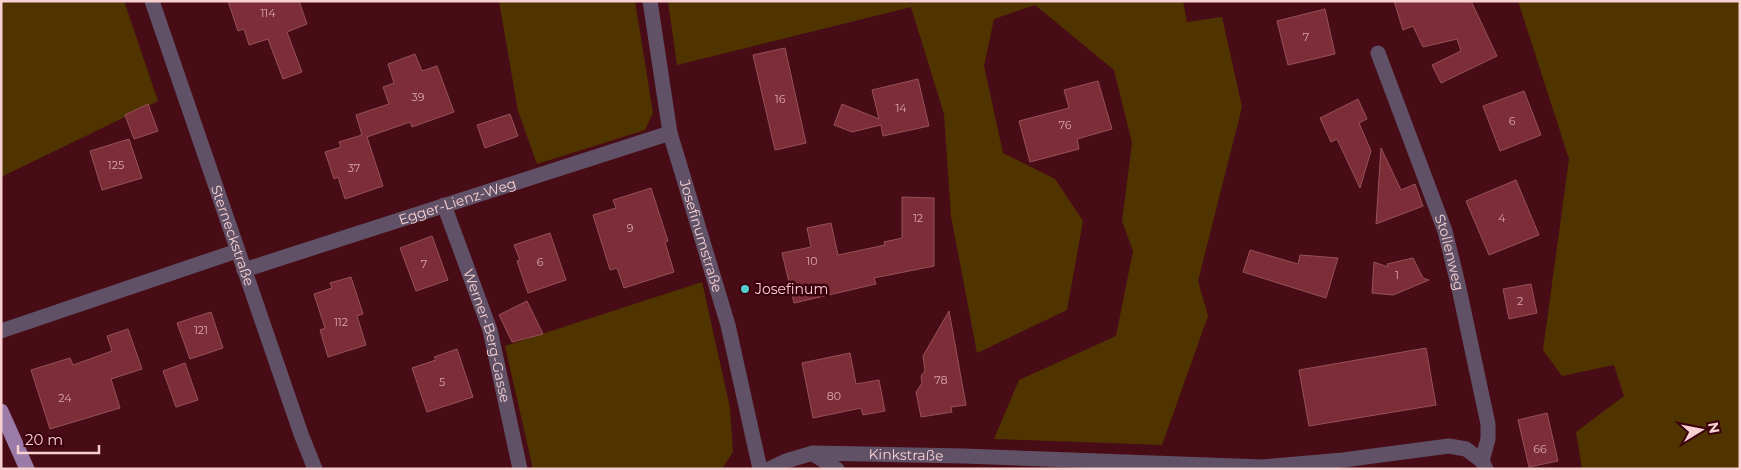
<svg xmlns="http://www.w3.org/2000/svg" width="1741" height="470" font-family="Montserrat,sans-serif">
	<style>
		.green { fill: #503400 }
		.building { fill: #7d2d38; stroke: #965258 }
		.lines { fill: none; stroke-linecap: round; stroke-linejoin: round }
		.minor { stroke: #615167; stroke-width: 15 }
		.major { stroke: #9b7ba8; stroke-width: 15 }
		.poi-dot { fill: #52cdcd; stroke: #3c010e; stroke-width: 2 }
		.labels { text-anchor: middle; stroke-width: 5; stroke-linejoin: round; paint-order: stroke }
		.number-label { font-size: 11px; fill: #d9a7ab }
		.street-label { font-size: 14px; fill: #f8d0d1; stroke: #3c010e }
		.poi-label { font-size: 14px; fill: #f8d0d1; stroke: #3c010e; text-anchor: start }
	</style>
	<rect width="100%" height="100%" fill="#480c17"/>
	<!-- green -->
	<path class="green" d="M1,1h123l34,100 -157,76z
		M499,1h136l18,112 -8,17 -108,34 -19,-53z
		M668,1h242l1,4 1,-4h271l4,21 35,-5 20,90 -44,174 10,35 -46,129 -168,-6 25,-59 97,-44 17,-85 -11,-30 10,-78 -18,-73 -79,-65 -41,14 -10,47 19,87 52,26 28,42 -16,89 -90,43 -26,-137 -7,-102 -33,-107 -234,58z
		M1518,1h222v468h-158l-6,-37 48,-36 -10,-31 -52,11 -19,-26 26,-191z
		M702,282l28,126 3,44 -11,17h-189l-28,-123z"/>
	<!-- building -->
	<path class="building" d="M228,1h71l8,23 -20,8 15,40 -19,7 -15,-40 -19,6 -5,-16 -6,2z
		M1394,1h77l26,55 -56,27 -9,-18 29,-14 -4,-12 -34,8 -10,-21 -10,4z
		M1325,9l10,45 -47,11 -11,-44z
		M785,48l21,95 -31,7 -22,-95z
		M415,54l7,17 15,-5 17,46 -42,15 -2,-5 -43,15 16,49 -38,13 -7,-22 -4,2 -9,-27 16,-5 -2,-5 23,-7 -6,-20 33,-11 -6,-17 11,-4 -6,-19z
		M918,79l11,47 -46,10 -2,-11 -29,7 -18,-7 8,-21 37,15 -7,-29z
		M1098,81l14,48 -35,10 2,10 -49,13 -11,-41 50,-13 -5,-18z
		M1524,91l17,44 -41,16 -17,-45z
		M1358,99l9,20 -8,4 12,28 -11,37 -23,-49 -6,3 -11,-24z
		M148,104l10,27 -24,8 -9,-24z
		M510,114l8,22 -33,12 -8,-23z
		M129,139l13,39 -40,12 -12,-39z
		M1381,148l20,42 14,-6 8,22 -47,18z
		M1516,180l23,55 -50,20 -23,-54z
		M651,188l17,53 -3,1 9,30 -50,16 -7,-20 -7,2 -17,-55 23,-7 -3,-8z
		M902,197l32,1v68l-60,12 2,6 -82,19 -12,-50 29,-6 -4,-19 24,-5 7,32 47,-10 -1,-3 18,-4z
		M550,233l16,47 -38,13 -11,-32 3,-1 -6,-15z
		M432,236l16,44 -32,11 -16,-43z
		M1250,250l48,14 2,-9 38,3 -12,40 -83,-26z
		M1413,258l10,20 6,2 -36,15 -21,-2 2,-31 14,5 -1,-3z
		M351,277l12,37 -6,2 9,29 -38,12 -8,-27 5,-2 -11,-34 18,-6 -2,-5z
		M1531,284l6,29 -28,6 -6,-30z
		M527,301l16,33 -31,8 -13,-27z
		M949,311l17,94 -15,2 1,5 -31,5 -5,-25 6,-9 -1,-7 4,-5 -2,-15z
		M211,312l12,36 -33,11 -13,-36z
		M128,329l14,40 -31,10 9,29 -70,21 -19,-59 39,-12 3,7 39,-14 -5,-15z
		M1426,348l10,57 -127,21 -10,-56z
		M457,349l16,48 -46,15 -15,-44 24,-8 -2,-3z
		M850,353l6,31 23,-4 6,31 -22,4 -2,-7 -48,10 -11,-55z
		M185,363l13,37 -22,7 -13,-36z
		M1547,413l11,48 -29,6 -11,-47z"/>
	<g class="lines">
		<!-- minor -->
		<g class="minor">
			<path id="s1" d="M152,1l149,433 14,35"/>
			<path id="s2" d="M650,1l20,132 58,192 32,144"/>
			<path id="s3" d="M1378,53l67,178 13,53 30,140v15l-6,22"/>
			<path id="s4" d="M444,205l46,125 30,139"/>
			<path id="s5" d="M244,270l426,-137"/>
			<path d="M1,331l236,-80"/>
			<path d="M813,454l24,15"/>
			<path id="s6" d="M769,469l17,-8 27,-8 150,3 300,11 80,-7 106,-14 17,3 16,12 4,8"/>
		</g>
		<!-- major -->
		<path class="major" d="M1,411l26,58"/>
	</g>
	<!-- markers -->
	<circle class="poi-dot" cx="745" cy="289" r="5"/>
	<g class="labels">
		<!-- number labels -->
		<g class="number-label">
			<text x="268" y="17">114</text>
			<text x="1306" y="41">7</text>
			<text x="418" y="101">39</text>
			<text x="780" y="103">16</text>
			<text x="901" y="112">14</text>
			<text x="1512" y="125">6</text>
			<text x="1065" y="129">76</text>
			<text x="116" y="169">125</text>
			<text x="354" y="172">37</text>
			<text x="918" y="222">12</text>
			<text x="1502" y="222">4</text>
			<text x="630" y="232">9</text>
			<text x="812" y="265">10</text>
			<text x="540" y="266">6</text>
			<text x="424" y="268">7</text>
			<text x="1397" y="279">1</text>
			<text x="1520" y="305">2</text>
			<text x="341" y="326">112</text>
			<text x="201" y="334">121</text>
			<text x="941" y="384">78</text>
			<text x="442" y="386">5</text>
			<text x="834" y="400">80</text>
			<text x="65" y="402">24</text>
			<text x="1540" y="453">66</text>
		</g>
		<!-- street labels -->
		<g class="street-label">
			<text dy="5" stroke="none"><textPath href="#s5" startOffset="224">Egger-Lienz-Weg</textPath></text>
			<text dy="5" stroke="none"><textPath href="#s1" startOffset="248">Sterneckstraße</textPath></text>
			<text dy="5" stroke="none"><textPath href="#s2" startOffset="241">Josefinumstraße</textPath></text>
			<text dy="5" stroke="none"><textPath href="#s3" startOffset="212">Stollenweg</textPath></text>
			<text dy="5" stroke="none"><textPath href="#s4" startOffset="138">Werner-Berg-Gasse</textPath></text>
			<text dy="5" stroke="none"><textPath href="#s6" startOffset="140">Kinkstraße</textPath></text>
		</g>
		<!-- poi labels -->
		<g class="poi-label">
			<text x="755" y="294">Josefinum</text>
		</g>
	</g>
	<!-- border -->
	<rect width="1741" height="470" fill="none" stroke="#f8d0d1" stroke-width="5"/>
	<!-- north arrow -->
	<g transform="translate(1701 430) rotate(80)" stroke="#3c010e" stroke-width="4" paint-order="stroke">
	<path d="M0-4L9 19L0 12L-9 19Z" fill="#f8d0d1"/>
	<text y="-8" font-size="14" font-weight="bold" text-anchor="middle" fill="#f8d0d1">N</text>
	</g>
	<!-- scale -->
	<path d="M18 445v8h81v-8" fill="none" stroke="#f8d0d1" stroke-width="2.5"/>
	<text x="25" y="445" font-size="15" fill="#f8d0d1" stroke="#3c010e" stroke-width="4" paint-order="stroke">20 m</text>
</svg>
